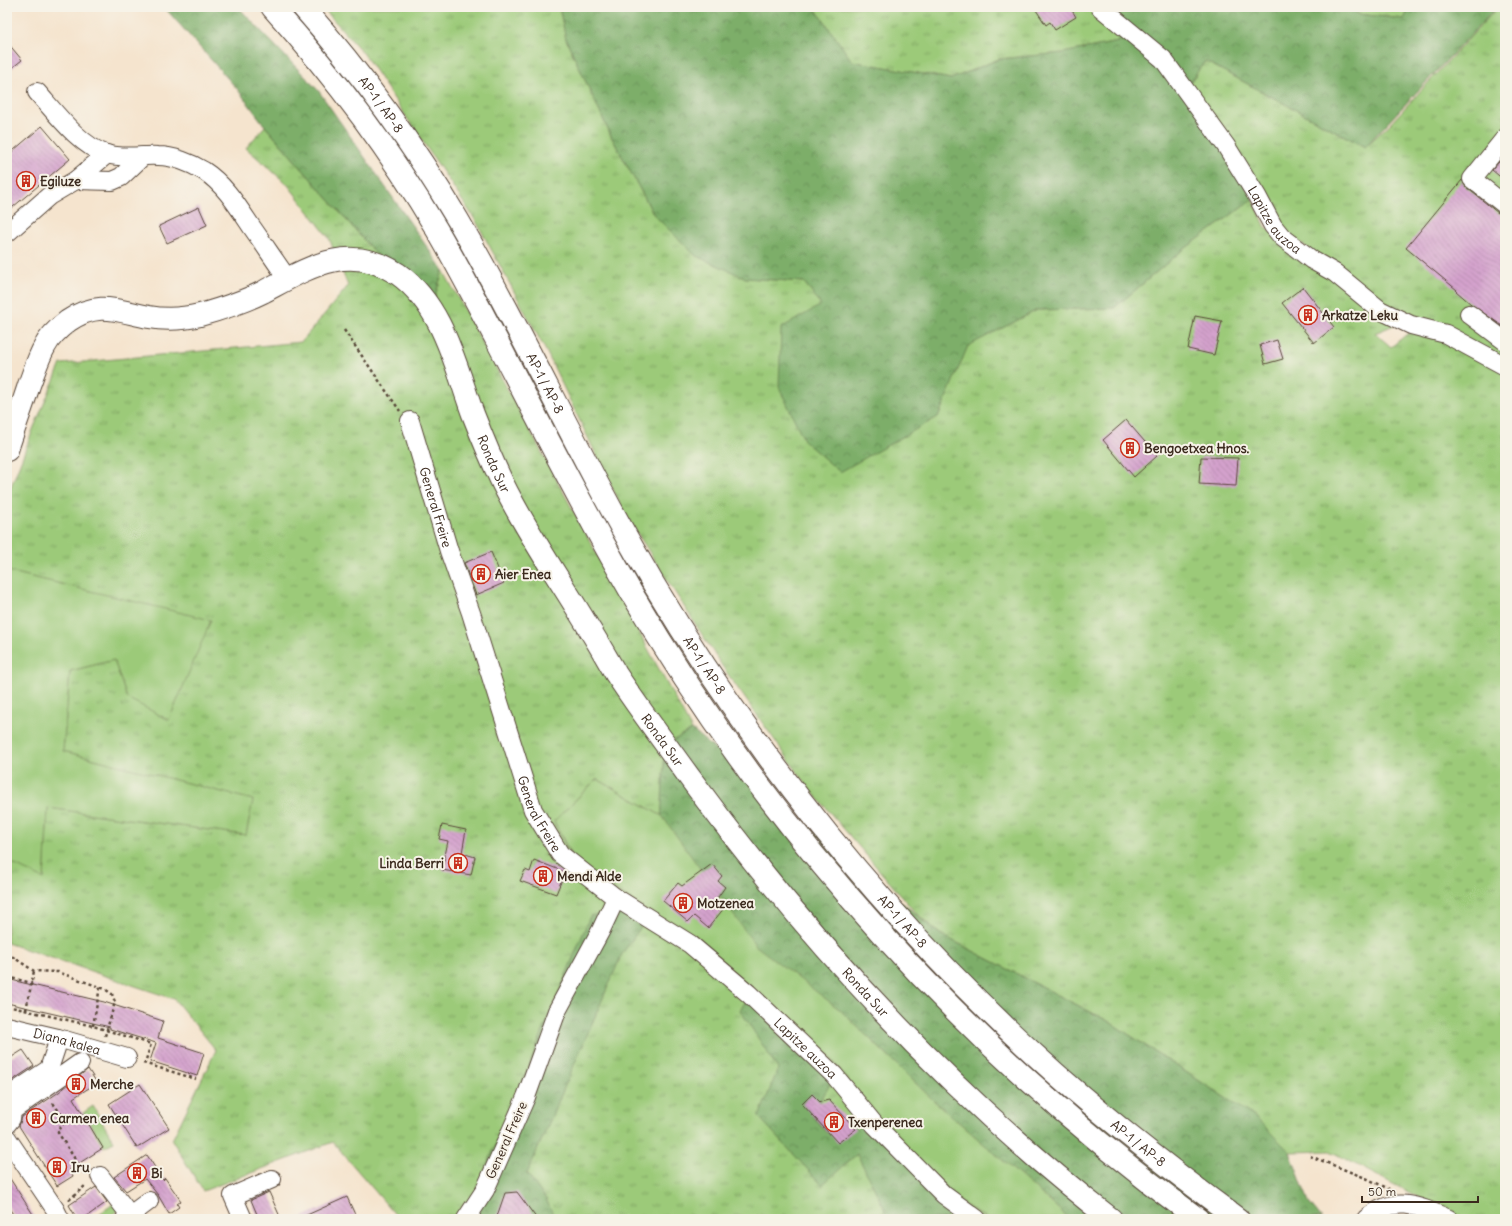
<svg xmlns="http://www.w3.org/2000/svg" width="1512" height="1226" font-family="Delius,sans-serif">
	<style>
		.grass { fill: url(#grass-tufts); stroke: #6c7a4c }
		.forest { fill: url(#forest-crowns); stroke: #5c6c44 }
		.green { fill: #9cca79; stroke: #6c7a4c }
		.building { fill: url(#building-back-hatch) }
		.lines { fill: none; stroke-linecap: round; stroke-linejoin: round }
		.minor-casing { stroke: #574638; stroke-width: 20 }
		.major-casing { stroke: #574638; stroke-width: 24 }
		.highway-casing { stroke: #574638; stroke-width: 24 }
		.path { stroke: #574638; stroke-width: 2.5; stroke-dasharray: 3 3; stroke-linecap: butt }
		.minor { stroke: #fff; stroke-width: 18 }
		.major { stroke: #fff; stroke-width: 22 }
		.highway { stroke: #fff; stroke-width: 22 }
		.labels { text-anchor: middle; stroke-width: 4; stroke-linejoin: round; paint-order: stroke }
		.street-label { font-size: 13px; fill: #3b2a1e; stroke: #f7f3e8 }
		.poi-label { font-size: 13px; font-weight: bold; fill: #3b2a1e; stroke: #f7f3e8; text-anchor: start }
	</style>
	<defs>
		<pattern id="grass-tufts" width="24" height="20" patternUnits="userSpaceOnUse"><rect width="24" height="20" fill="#9cca79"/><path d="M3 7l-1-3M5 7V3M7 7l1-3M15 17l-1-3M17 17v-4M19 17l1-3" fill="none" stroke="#80a463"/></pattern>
		<pattern id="forest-crowns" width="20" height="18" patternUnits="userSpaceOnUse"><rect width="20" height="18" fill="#7dae69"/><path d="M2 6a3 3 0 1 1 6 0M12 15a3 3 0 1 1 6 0" fill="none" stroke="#688e56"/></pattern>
		<pattern id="building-back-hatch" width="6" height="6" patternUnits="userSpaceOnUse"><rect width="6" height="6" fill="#d4a2cd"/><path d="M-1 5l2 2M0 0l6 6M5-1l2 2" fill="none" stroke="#ad84a6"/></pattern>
	</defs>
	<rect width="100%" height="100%" fill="#f7f3e8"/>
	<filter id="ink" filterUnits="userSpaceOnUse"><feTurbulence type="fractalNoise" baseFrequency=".025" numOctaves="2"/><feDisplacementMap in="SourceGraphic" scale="8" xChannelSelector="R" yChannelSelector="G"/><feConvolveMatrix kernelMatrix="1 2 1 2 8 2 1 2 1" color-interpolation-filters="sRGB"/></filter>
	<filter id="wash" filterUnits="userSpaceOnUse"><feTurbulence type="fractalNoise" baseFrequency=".012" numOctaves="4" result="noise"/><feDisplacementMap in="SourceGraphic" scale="16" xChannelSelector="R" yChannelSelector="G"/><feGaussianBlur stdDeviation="0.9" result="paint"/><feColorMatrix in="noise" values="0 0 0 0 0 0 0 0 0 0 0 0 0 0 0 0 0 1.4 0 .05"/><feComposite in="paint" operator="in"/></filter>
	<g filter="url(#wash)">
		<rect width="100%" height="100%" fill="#f5e4ce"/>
		<!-- grass -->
		<path class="grass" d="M322,7h237l7,32 45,97 43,79 92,63 58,4 17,23 117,112 29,-71 70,-36 77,-2 65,-55 74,-54 13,29 128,97 -19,8 16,14 21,-17 32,8 61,32v849h-45l-130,-68 -40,1 -34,-34 -148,-97 -168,-87 -26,-23 -106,-124 -86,-121 -97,-152 -79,-163 -70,-130 -112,-167z
			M814,7h306l-2,35 -55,11 -64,6 -48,20 -100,-18z
			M1353,7h57l-5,12 -48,-5z
			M1498,7h7v359l-110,-53 -116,-86 -91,-142 17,-24 160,86 25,-23z
			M265,126l164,189 14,-45 249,460 -27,15 -3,71 -65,-37 -43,42 16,35 155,109 103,90 65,80 70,69 24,15h-588l-66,-77 -130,49 -31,-51 44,-90 -42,-51 -167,-56v-82l37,17 4,-70 198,27 6,-35 -189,-49 7,-80 44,-11 13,38 83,-77 -203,-50v-74l27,-70 27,-63 240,-22 47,-56 -19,-48 -41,-53 -42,-37z"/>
		<!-- forest -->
		<path class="forest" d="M164,7h74l80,83 125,180 -14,45 -164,-189 -27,-36z
			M559,7h255l38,54 99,18 48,-20 64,-6 55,-11 2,-35h233l4,7 47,5 6,-12h87l-132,140 -160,-86 -17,24 65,114 -74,54 -65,55 -77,2 -69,36 -30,71 -98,55 -35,-30 -26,-55 2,-59 40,-23 -17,-23 -58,-4 -50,-22 -42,-41 -43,-79 -45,-97z
			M692,730l248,204 168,87 148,97 34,34 19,51 13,16h-252l-138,-120 -93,-90 -83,-60 -95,-128 4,-76z
			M623,912l18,15 -19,27 -95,220 19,25 9,20h-91l60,-141 66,-162z
			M748,998l88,76 -24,41 15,17 36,-24 100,96 -2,15h-95l20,-7 -29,-58 -35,31 -63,-68 19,-48 -38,-59z"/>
		<!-- green -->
		<path class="green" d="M7,571l204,49 -42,100 -42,-22 -13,-38 -44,11 -7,80 190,49 -7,35 -198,-27 -4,71 -37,-18z
			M597,779l65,37 94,130 83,63 93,90 138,120h-83l-24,-15 -70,-69 -65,-80 -96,-83 -159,-113 -19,-38z
			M93,1106l21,36 -10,5 -21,-34z
			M116,1202l5,7 -14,10h-15z"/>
		<g id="blocks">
			<!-- building -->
			<path class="building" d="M1034,7h36l6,10 -21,13 -5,-8 -4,3z
				M7,42l15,18 -15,12z
				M42,126l28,33 -63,53v-56z
				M1505,155v26l-13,-11z
				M1462,180l4,7 32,26 7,2v113l-34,-24 -15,-13 1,-1 -51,-42z
				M199,207l8,18 -40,18 -8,-17z
				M1303,287l31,40 -20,16 -32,-40z
				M1195,316l27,5 -8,34 -26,-6z
				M1277,340l6,19 -18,5 -5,-19z
				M1126,420l31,36 -23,21 -31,-37z
				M1201,457l37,1 -2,28 -37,-2z
				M491,552l13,31 -28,12 -12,-32z
				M442,825l24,5 -4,23 13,4 -4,18 -29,-5 6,-29 -9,-2z
				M534,860l31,12 -9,22 -36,-13 5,-11 5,2z
				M712,864l10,12 -4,5 7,6 -9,13 9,7 -17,21 -14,-12 -6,6 -25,-21 15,-18 4,3z
				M7,979l97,23 59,19 -5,17 46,15 -7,23 -47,-15 6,-18 -46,-14v-2l-103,-24z
				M23,1050l11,16 -27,18v-24z
				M88,1069l9,14 -24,15 30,50 -33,21 3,7 -16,10 -38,-60 3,-9 37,-25z
				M140,1084l29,44 -32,20 -28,-44z
				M812,1094l8,8 9,-2 27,29 -18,14 -36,-39z
				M147,1155l16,25 2,-2 16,23 -4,3 2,3 -10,7 -11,-19 -13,-16 -19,12 -12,-14z
				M7,1174l29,45h-20l-9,-14z
				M96,1187l11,15 -24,17h-6l-8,-14z
				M269,1192l12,27h-22l-8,-19z
				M517,1192l20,27h-41l9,-26z
				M347,1197l10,22h-59z"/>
		</g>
	</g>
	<g filter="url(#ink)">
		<use href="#blocks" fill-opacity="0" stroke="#574638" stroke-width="1"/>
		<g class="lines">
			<!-- minor casing -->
			<g class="minor-casing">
				<g id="minor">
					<path id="s1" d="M1100,7l63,52 63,87 31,50 16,30 9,11 30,23 23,13 45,37 31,15 35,9 59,32"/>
					<path d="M37,92c18,20 43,54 69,62 17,5 35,1 52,2 15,0 33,7 46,15 20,13 33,34 47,55 12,17 24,35 36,52"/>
					<path d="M1505,138l-33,41 33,26"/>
					<path d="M76,180l36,1 9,-4 22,-21"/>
					<path d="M7,233l42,-37 27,-16 31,-26"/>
					<path d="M1469,314l36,27"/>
					<path id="s2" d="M410,421l39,130 22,62 62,197 27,44 56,44 -15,32 -44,81 -31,86 -41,93 -19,29"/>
					<path id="s3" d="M616,898l74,46 58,49 86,82 41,50 69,70 33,24"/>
					<path id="s4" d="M7,1026l51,12 69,20"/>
					<path d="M7,1097l42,-28 7,-21 2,-10"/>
					<path d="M7,1124l4,-5 1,-8 68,-48"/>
					<path d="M7,1138l48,71 5,10"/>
					<path d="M100,1176l30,39"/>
					<path d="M125,1219l24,-18"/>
					<path d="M243,1219l-10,-23 39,-17"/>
					<path d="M1366,1219c28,-25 53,-13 83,0"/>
				</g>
			</g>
			<!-- major casing -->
			<g class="major-casing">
				<g id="major">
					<path id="s5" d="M7,450c7,-22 15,-43 22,-65 5,-13 9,-27 16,-39 5,-10 14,-18 23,-25 31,-21 49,-10 81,-4 17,3 34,2 51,-2 21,-6 43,-13 63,-23 45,-24 85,-51 135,-18 45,32 57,91 75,140 9,23 19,47 30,70 25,51 58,97 87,146 9,14 17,29 26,44 23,35 49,69 74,104 120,164 260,316 421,441"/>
				</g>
			</g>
			<!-- highway casing -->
			<g class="highway-casing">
				<g id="highway">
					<path d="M272,7c62,69 118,143 165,223 21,36 40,73 59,109 44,85 87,170 135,253 143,245 338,459 567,627"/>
					<path id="s6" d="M303,7c58,66 110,137 155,213 69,119 125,245 195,363 104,174 231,333 380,470 65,60 134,114 205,166"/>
				</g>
			</g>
			<!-- path -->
			<path class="path" d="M344,330l56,81
				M7,953l27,18 24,1 47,17 7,5 3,8 -10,34
				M7,977l25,6
				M7,1006l86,20 58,18 -6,19
				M26,1010l8,-39
				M93,1026l7,-39
				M143,1063l53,16
				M53,1103l13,18 -9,10 27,42
				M1310,1156l58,23 21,10
				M69,1200l17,-15"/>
			<!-- minor -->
			<use href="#minor" class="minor"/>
			<!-- major -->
			<use href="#major" class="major"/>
			<!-- highway -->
			<use href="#highway" class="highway"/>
		</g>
	</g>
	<!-- icons -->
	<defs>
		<g id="building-ring" transform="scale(1)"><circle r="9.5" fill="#f7f3e8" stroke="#c8321e" stroke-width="1.5"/><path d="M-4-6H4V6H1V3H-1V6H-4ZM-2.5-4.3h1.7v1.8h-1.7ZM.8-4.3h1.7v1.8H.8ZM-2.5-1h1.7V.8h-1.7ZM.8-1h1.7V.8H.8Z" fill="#c8321e"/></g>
	</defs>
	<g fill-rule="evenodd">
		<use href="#building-ring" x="26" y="181"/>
		<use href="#building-ring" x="1308" y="315"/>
		<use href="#building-ring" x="1130" y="448"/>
		<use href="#building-ring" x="481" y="574"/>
		<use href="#building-ring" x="458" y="863"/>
		<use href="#building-ring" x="543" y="876"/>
		<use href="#building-ring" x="683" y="903"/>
		<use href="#building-ring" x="76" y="1084"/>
		<use href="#building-ring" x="36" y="1118"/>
		<use href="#building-ring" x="834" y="1122"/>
		<use href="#building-ring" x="57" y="1167"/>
		<use href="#building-ring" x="137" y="1173"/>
	</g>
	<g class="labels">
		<!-- street labels -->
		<g class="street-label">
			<text dy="5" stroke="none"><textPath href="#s6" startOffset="125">AP-1 / AP-8</textPath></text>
			<text dy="5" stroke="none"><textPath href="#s1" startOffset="278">Lapitze auzoa</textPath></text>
			<text dy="5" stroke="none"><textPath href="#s6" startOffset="449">AP-1 / AP-8</textPath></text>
			<text dy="5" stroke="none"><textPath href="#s5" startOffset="709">Ronda Sur</textPath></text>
			<text dy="5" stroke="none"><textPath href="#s2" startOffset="90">General Freire</textPath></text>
			<text dy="5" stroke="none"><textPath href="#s6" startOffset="773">AP-1 / AP-8</textPath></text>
			<text dy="5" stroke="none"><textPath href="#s5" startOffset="1033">Ronda Sur</textPath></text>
			<text dy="5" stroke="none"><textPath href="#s2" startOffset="414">General Freire</textPath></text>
			<text dy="5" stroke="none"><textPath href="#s6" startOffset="1097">AP-1 / AP-8</textPath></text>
			<text dy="5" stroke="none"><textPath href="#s5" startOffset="1357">Ronda Sur</textPath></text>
			<text dy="5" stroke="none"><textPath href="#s4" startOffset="62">Diana kalea</textPath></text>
			<text dy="5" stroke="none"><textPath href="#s3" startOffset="243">Lapitze auzoa</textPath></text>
			<text transform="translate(506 1140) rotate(-66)" y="5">General Freire</text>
			<text dy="5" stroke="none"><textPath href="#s6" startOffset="1421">AP-1 / AP-8</textPath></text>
		</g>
		<!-- poi labels -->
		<g class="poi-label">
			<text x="40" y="186">Egiluze</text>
			<text x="1322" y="320">Arkatze Leku</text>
			<text x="1144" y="453">Bengoetxea Hnos.</text>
			<text x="495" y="579">Aier Enea</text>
			<text x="444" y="868" text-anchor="end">Linda Berri</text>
			<text x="557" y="881">Mendi Alde</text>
			<text x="697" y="908">Motzenea</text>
			<text x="90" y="1089">Merche</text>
			<text x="50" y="1123">Carmen enea</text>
			<text x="848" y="1127">Txenperenea</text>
			<text x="71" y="1172">Iru</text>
			<text x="151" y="1178">Bi</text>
		</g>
	</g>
	<!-- margin -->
	<rect width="1512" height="1226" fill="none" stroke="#f7f3e8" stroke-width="24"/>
	<!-- scale -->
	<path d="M1362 1196v6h116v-6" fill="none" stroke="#3b2a1e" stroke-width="2"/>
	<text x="1368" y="1196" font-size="12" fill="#3b2a1e" stroke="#f7f3e8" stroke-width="3" paint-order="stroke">50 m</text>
</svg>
